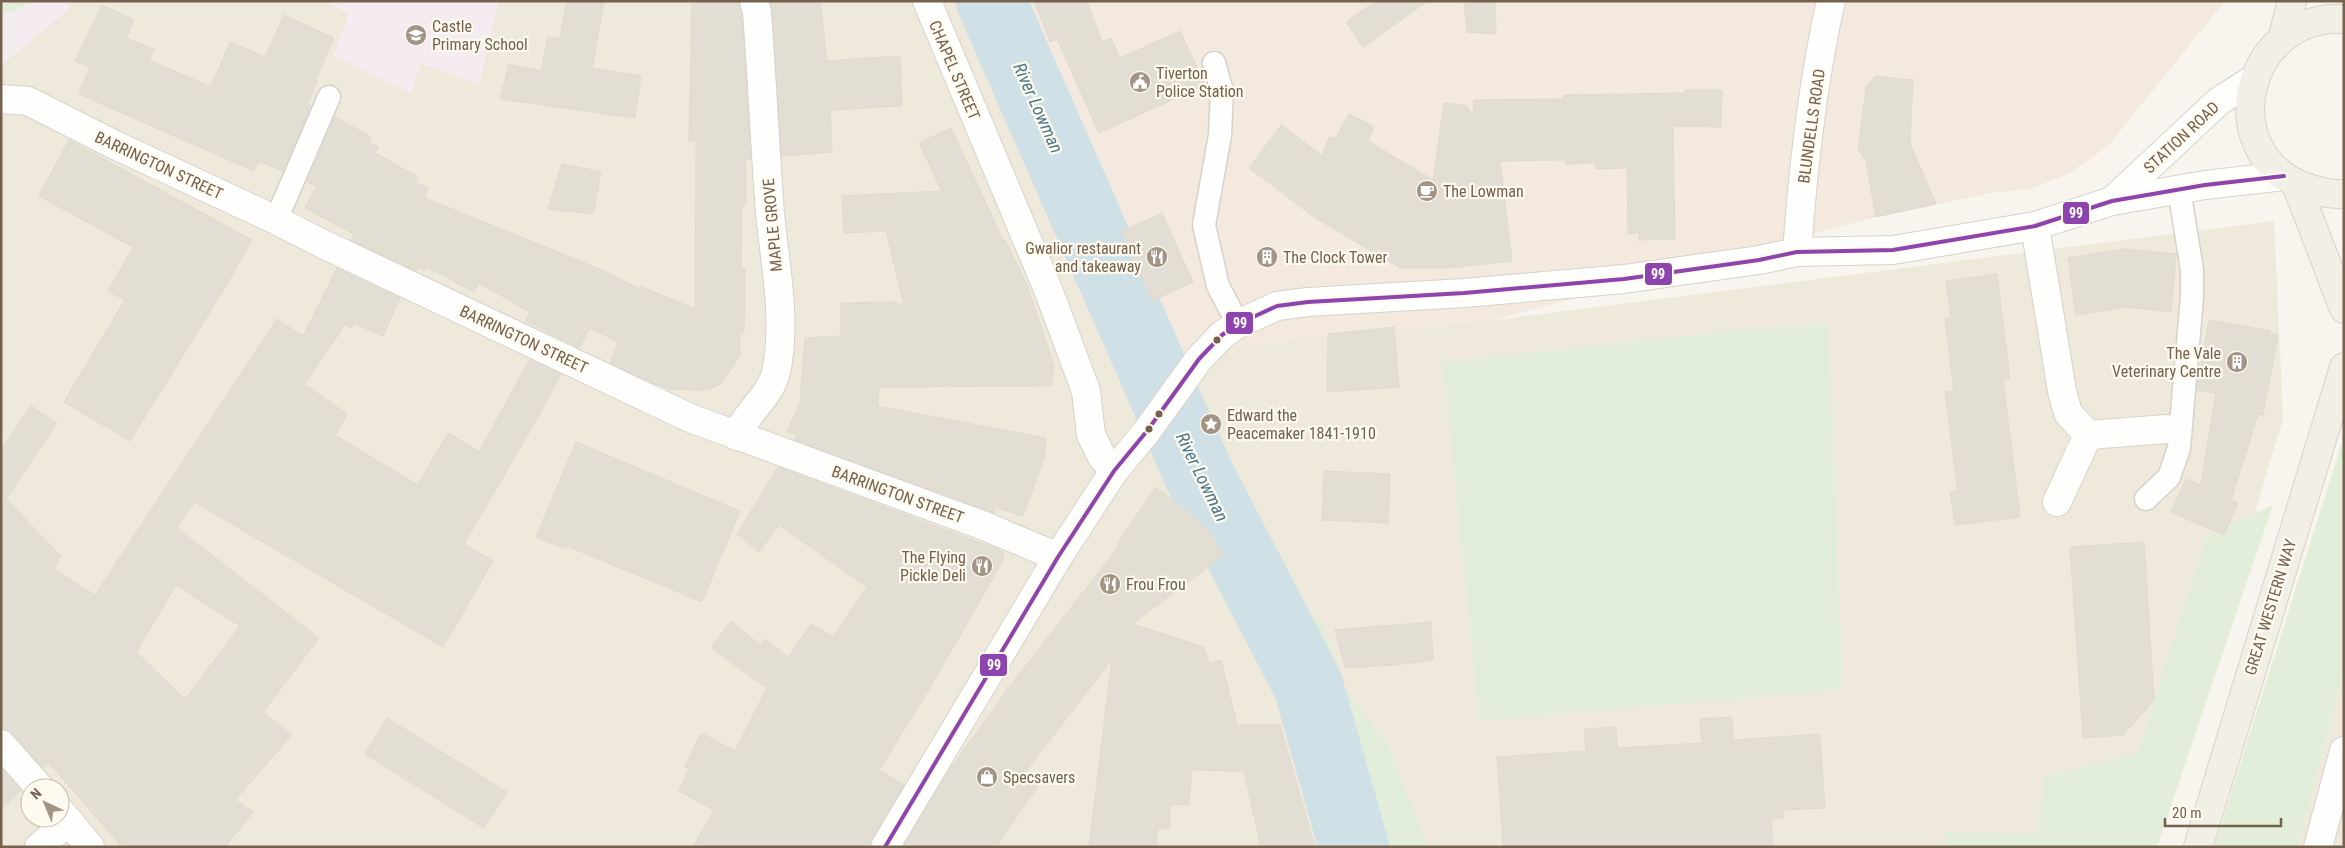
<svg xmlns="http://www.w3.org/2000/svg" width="2345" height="848" font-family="'Roboto Condensed',sans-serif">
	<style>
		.residential { fill: #efe9db; fill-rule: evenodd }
		.commercial { fill: #f4e9de }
		.education { fill: #f5ecf2 }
		.green { fill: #e2eed9 }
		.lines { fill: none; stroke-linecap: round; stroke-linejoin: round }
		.river { stroke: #cfe1e6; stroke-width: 70 }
		.building { fill: #e3ded4; stroke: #dfdad0; fill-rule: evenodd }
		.lane-casing { stroke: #d6d2cb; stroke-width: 25 }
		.street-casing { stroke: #d6d2cb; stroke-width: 30 }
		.secondary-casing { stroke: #d7d2cb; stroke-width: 30 }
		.primary-casing { stroke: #d8d2cb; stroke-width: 30 }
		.lane { stroke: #fefefc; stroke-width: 22 }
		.street { stroke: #fefefc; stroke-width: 28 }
		.secondary { stroke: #fefefc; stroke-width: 28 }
		.primary { stroke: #f2efe6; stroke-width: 28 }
		.bus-1-casing { stroke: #fefaef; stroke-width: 8 }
		.bus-1 { stroke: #8e44ad; stroke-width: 4 }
		.bus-dot { fill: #74614e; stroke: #fefaef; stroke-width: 2 }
		.labels { text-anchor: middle; stroke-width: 4.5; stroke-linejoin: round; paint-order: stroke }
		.poi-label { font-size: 16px; fill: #74614e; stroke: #fefaef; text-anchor: start }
		.street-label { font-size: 16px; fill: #74614e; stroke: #fefaef }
		.water-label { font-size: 18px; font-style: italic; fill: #4c788b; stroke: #fefaef }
		.line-badge { stroke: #fefaef; stroke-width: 2 }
		.badge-label { font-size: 14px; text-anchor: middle; font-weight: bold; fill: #fff }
	</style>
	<rect width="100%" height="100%" fill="#f7f5ed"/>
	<!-- residential -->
	<path class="residential" d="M72,1h254l24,13 61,79 9,-30 59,21 19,-83h486l132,356 378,-37 780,-99 9,198 -129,428h-2153v-782l64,-53zM30,788h30v30h-30z
		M2344,669v178h-46z"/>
	<!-- commercial -->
	<path class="commercial" d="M984,1h1241l-116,144 -39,28 -39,16 -40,4 -115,24 -382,103 -378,37z"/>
	<!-- education -->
	<path class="education" d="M1,1h71l-7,11 -64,53z
		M326,1h172l-19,83 -58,-21 -10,30 -78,-37 16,-42z"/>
	<!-- green -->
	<path class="green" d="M8,1h26l-20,10 -13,1v-9l5,2z
		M1829,325l14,365 -364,31 -37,-359 336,-36z
		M2344,436v233l-46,178h-84z
		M2273,505l-116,342h-210l-3,-16 92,3 8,-57 93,-24 69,-216z
		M1319,615l28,77 41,53 40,102h-89l-8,-33 -57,-160z"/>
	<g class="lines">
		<!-- river -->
		<path class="river" d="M991,1l208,474 109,210 46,162"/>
	</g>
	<!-- building -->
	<path class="building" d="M567,1h37l-12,67 49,8 -6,42 -135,-19 9,-35 32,7 7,-34 12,2z
		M692,1h47l3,14 9,144h-6l1,46h-4l-1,63h4v22l-1,42h-4v23l-18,28 -10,5 -9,2 -34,-1 -21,-8 -38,-18 8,-21 -28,-14 -11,20 -53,-27 4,-9 -51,-29 -5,9 -47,-25 -1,3 -7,-3 -3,4 -65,-31 3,-6 -49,-26 12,-22 -10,-4 28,-65 36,20 -2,5 10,5 -4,6 43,24 -3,6 13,4 -3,11 182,74 32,17 1,-3 55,23 1,-168h-7z
		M770,1h50l7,60 73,-5 2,50 -72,4 2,42 -50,4z
		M1034,1h53l15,41 9,-4 9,20 60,-27 25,54 -106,48 -42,-94 -7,3z
		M1376,1h52l-65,46 -17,-25z
		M1464,1h31l1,33 -29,-2z
		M102,5l32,15 -8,18 28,11 -5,11 62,27 19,-45 35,15 19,-42 50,23 -18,41 2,1 -11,23 4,2 -28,66 -24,-10 -5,10 -175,-77 11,-27 -15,-6z
		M1875,76l38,4 -3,63 26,61 -60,13 -10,-56 -8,-12 8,-62z
		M1685,90h37l-1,37 -48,-1 2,113 -36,1v-7l-11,1 -1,-66 -31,1v-6l-30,1v-4l-66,1 12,100 -63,7h-49l-86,-51 -65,-49 32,-43 41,31 8,-20 5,3 14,-25 25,13 -6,14 65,39 11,-77 23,3 6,10 1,-16 90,-1 -1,-4 122,-2z
		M951,128l52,112h2l22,45 27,81 -3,20 -172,1 -2,19 169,32 -2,21 -21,57 -29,-9 1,6 -201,-73 3,-5 -10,-3 13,-30 5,-64 36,-2v-33l50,-1 13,3 -18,-74 -42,2 -2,-37 100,-5 -23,-48z
		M69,140l183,100 -25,44 -97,157 -66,-39 61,-102 -17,-9 25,-44 -94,-51z
		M562,164l39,8 -8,42 -45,-5z
		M1162,213l31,69 -41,19 -31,-69z
		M2125,249l51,5 -5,58 -46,-5 -49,8 -8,-57z
		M337,268l63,30 -17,38 -29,-13 -3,5 -6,-3 -41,59 43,30 -12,21 83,50 30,-52 31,19 51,-93 31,15 -27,50 -70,120 29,17 -50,86 -249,-145 -17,26 142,110 -56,74 29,23 -57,65 18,12 -28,35h-103l-73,-84 -6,5 -30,-34 -12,-5v-279l30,-44 26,17 -51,76 55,57 -7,13 41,26 182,-276 26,17zM176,585l64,41 -55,73 -49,-47z
		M1997,274l13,105 -7,1 17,137 -65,8 -5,-33 8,-1 -13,-99 9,-1 -9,-72 6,-2 -5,-36z
		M2209,320l61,11v3l8,1 -15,80 -5,-1 -27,86 7,3 -14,32 -53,-23 15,-33 15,6 15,-92 -19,-3z
		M1394,327l5,60 -72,5 1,-58z
		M576,442l164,69 -38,91 -137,-57 -1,3 -28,-11z
		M778,467l224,84 2,8 -76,132 -49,79 25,15 -32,54 -3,8h-176l21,-37 -35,-19 10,-22 -4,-2 16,-34 34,18 32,-63 -56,-40 20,-27 29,24 5,-6 23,18 23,-33 22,13 34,-50 -88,-62 -20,27 -22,-18z
		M1324,471l66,3 -2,49 -66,-3z
		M1156,487l37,29 15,14 16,25 -92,69 72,23 5,16 12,-3 16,65h43l35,122h-54l-17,-76 -52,-1 -3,35 -18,-1 -2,25 -11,-1 -2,19h-67l23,-188 -88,115 16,9 -44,64h-93l45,-75 59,-82 112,-144 -2,-2z
		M2144,542l10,158 -31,35 -40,3 -13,-191z
		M1431,622l2,38 -39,5 -49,3 -10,-38z
		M1732,717l1,23 87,-6 5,74 -42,2 1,8 -13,1 2,28h-270l-6,-90 89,-6 -2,-22 32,-2 1,21 85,-5 -2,-24z
		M387,718l120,74 -23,36 -119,-74z
		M1,768l20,22 -20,19z"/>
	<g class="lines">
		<!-- lane casing -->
		<g class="lane-casing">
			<path id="lane" d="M1214,63l8,28 -2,44 -16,90 14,61 20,38
				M276,220l53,-123
				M2146,499l23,-22 10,-29 13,-151v-27l-13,-81"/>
		</g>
		<!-- street casing -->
		<g class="street-casing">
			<path id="street" d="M927,1l122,291 37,99 5,44 11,22 12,14
				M2035,226l27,165 6,22 20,22 79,-6
				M736,436c10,-23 34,-39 40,-64 11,-51 -1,-107 -6,-159 -5,-67 -8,-134 -13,-201l-3,-11
				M2057,502l31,-67
				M39,847l30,-26
				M2318,847l26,-96"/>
		</g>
		<!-- secondary casing -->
		<g class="secondary-casing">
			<path id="secondary" d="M1,99l27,2 87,44 161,75 45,23 369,175 292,107 76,32
				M2112,201l107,-100 35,-22
				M1797,252c6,-84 15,-168 34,-251
				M1,744l39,44
				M60,811l30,36
				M885,847l173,-290 56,-86 33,-40 52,-72 23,-24 16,-11 39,-18 31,-4 156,-9 160,-14 135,-19 38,-8 96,-2 142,-24 77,-25 93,-16 79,-9"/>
		</g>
		<!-- primary casing -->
		<g class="primary-casing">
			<path id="primary" d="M2344,19c-100,-5 -130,133 -41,167 13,5 26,9 41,8
				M2283,36l9,-35
				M2296,184l48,125
				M2198,847l146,-480"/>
		</g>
		<!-- lane -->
		<use href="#lane" class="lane"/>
		<!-- street -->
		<use href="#street" class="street"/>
		<!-- secondary -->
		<use href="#secondary" class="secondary"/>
		<!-- primary -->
		<use href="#primary" class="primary"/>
		<!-- bus-1 casing -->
		<g class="bus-1-casing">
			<path id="bus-1" d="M885,847l173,-290 56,-86 33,-40 52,-72 23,-24 16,-11 39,-18 31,-4 156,-9 160,-14 135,-19 38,-8 96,-2 142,-24 77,-25 93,-16 79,-9"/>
		</g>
		<!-- bus-1 -->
		<use href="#bus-1" class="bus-1"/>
	</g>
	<!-- icons -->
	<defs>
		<g id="school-disc" transform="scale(1.125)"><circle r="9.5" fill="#a29586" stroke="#fefaef"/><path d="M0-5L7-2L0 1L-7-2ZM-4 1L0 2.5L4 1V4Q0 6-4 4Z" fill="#fff"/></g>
		<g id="civic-disc" transform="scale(1.125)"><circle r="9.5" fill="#a29586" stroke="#fefaef"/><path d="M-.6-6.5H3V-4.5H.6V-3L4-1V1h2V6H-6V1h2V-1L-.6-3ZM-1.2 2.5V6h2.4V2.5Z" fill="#fff"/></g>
		<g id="cafe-disc" transform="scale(1.125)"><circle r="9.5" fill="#a29586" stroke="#fefaef"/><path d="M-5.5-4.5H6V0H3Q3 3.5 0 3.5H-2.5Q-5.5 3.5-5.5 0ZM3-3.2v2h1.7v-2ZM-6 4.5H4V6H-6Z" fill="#fff"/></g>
		<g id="restaurant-disc" transform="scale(1.125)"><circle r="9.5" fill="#a29586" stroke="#fefaef"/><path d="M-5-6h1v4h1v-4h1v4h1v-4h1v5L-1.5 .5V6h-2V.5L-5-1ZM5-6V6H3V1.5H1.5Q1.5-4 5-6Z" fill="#fff"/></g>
		<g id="building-disc" transform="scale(1.125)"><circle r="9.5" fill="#a29586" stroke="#fefaef"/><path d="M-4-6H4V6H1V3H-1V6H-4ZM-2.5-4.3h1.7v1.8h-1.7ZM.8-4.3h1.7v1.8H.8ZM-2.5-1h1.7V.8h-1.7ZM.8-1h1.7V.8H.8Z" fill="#fff"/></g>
		<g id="sight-disc" transform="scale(1.125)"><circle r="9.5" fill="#a29586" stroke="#fefaef"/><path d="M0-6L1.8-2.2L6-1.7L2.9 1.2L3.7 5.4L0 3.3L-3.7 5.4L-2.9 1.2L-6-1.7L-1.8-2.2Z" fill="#fff"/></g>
		<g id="shop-disc" transform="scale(1.125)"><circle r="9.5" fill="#a29586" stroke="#fefaef"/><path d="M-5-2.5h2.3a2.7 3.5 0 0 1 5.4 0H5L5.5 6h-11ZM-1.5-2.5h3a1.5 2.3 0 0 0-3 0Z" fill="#fff"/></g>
	</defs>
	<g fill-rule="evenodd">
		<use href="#school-disc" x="416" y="35"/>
		<use href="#civic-disc" x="1140" y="82"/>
		<use href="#cafe-disc" x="1427" y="191"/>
		<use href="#restaurant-disc" x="1157" y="257"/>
		<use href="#building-disc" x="1267" y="257"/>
		<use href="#building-disc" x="2237" y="362"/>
		<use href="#sight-disc" x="1211" y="424"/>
		<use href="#restaurant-disc" x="982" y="566"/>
		<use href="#restaurant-disc" x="1110" y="584"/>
		<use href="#shop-disc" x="987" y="777"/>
	</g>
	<!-- markers -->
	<g class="bus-dot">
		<circle cx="1217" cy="340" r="4.5"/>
		<circle cx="1159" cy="414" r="4.5"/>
		<circle cx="1149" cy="429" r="4.5"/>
	</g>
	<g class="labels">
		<!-- poi labels -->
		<g class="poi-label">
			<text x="432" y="32">Castle<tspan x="432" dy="18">Primary School</tspan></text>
			<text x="1156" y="79">Tiverton<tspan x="1156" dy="18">Police Station</tspan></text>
			<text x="1443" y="197">The Lowman</text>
			<text x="1141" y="254" text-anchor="end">Gwalior restaurant<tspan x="1141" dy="18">and takeaway</tspan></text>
			<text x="1283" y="263">The Clock Tower</text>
			<text x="2221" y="359" text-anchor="end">The Vale<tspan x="2221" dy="18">Veterinary Centre</tspan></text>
			<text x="1227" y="421">Edward the<tspan x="1227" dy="18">Peacemaker 1841-1910</tspan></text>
			<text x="966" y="563" text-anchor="end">The Flying<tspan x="966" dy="18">Pickle Deli</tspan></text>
			<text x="1126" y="590">Frou Frou</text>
			<text x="1003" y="783">Specsavers</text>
		</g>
		<!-- street labels -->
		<g class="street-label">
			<text transform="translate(955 70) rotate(67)" y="6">CHAPEL STREET</text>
			<text transform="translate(1811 126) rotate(-82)" y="6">BLUNDELLS ROAD</text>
			<text transform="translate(2181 137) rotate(-43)" y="6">STATION ROAD</text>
			<text transform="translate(159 165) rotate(25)" y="6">BARRINGTON STREET</text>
			<text transform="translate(772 225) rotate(-95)" y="6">MAPLE GROVE</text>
			<text transform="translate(524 339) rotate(25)" y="6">BARRINGTON STREET</text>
			<text transform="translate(898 494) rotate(20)" y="6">BARRINGTON STREET</text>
			<text transform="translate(2270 607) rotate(-73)" y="6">GREAT WESTERN WAY</text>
		</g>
		<!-- water labels -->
		<g class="water-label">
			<text transform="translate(1038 108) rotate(66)" y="6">River Lowman</text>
			<text transform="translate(1202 477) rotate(64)" y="6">River Lowman</text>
		</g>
	</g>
	<g class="line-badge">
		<rect x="2062" y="201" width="28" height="24" rx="5" fill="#8e44ad"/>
		<rect x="1644" y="262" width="29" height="24" rx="5" fill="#8e44ad"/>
		<rect x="1225" y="311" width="29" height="24" rx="5" fill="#8e44ad"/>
		<rect x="979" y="653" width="29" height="24" rx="5" fill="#8e44ad"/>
	</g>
	<g class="badge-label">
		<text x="2076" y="218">99</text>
		<text x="1658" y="279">99</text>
		<text x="1240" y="328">99</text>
		<text x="994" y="670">99</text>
	</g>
	<!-- border -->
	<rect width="2345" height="848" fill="none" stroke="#74614e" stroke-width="5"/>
	<!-- north arrow -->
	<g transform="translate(45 803) rotate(316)"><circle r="24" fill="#fefaef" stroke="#c7bdaf"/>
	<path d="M0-4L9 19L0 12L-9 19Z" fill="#a29586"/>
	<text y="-8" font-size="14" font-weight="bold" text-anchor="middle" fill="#74614e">N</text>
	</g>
	<!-- scale -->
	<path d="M2165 818v8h116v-8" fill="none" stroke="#74614e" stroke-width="2.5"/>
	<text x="2172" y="818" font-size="15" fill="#74614e" stroke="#fefaef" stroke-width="4" paint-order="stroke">20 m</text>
</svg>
